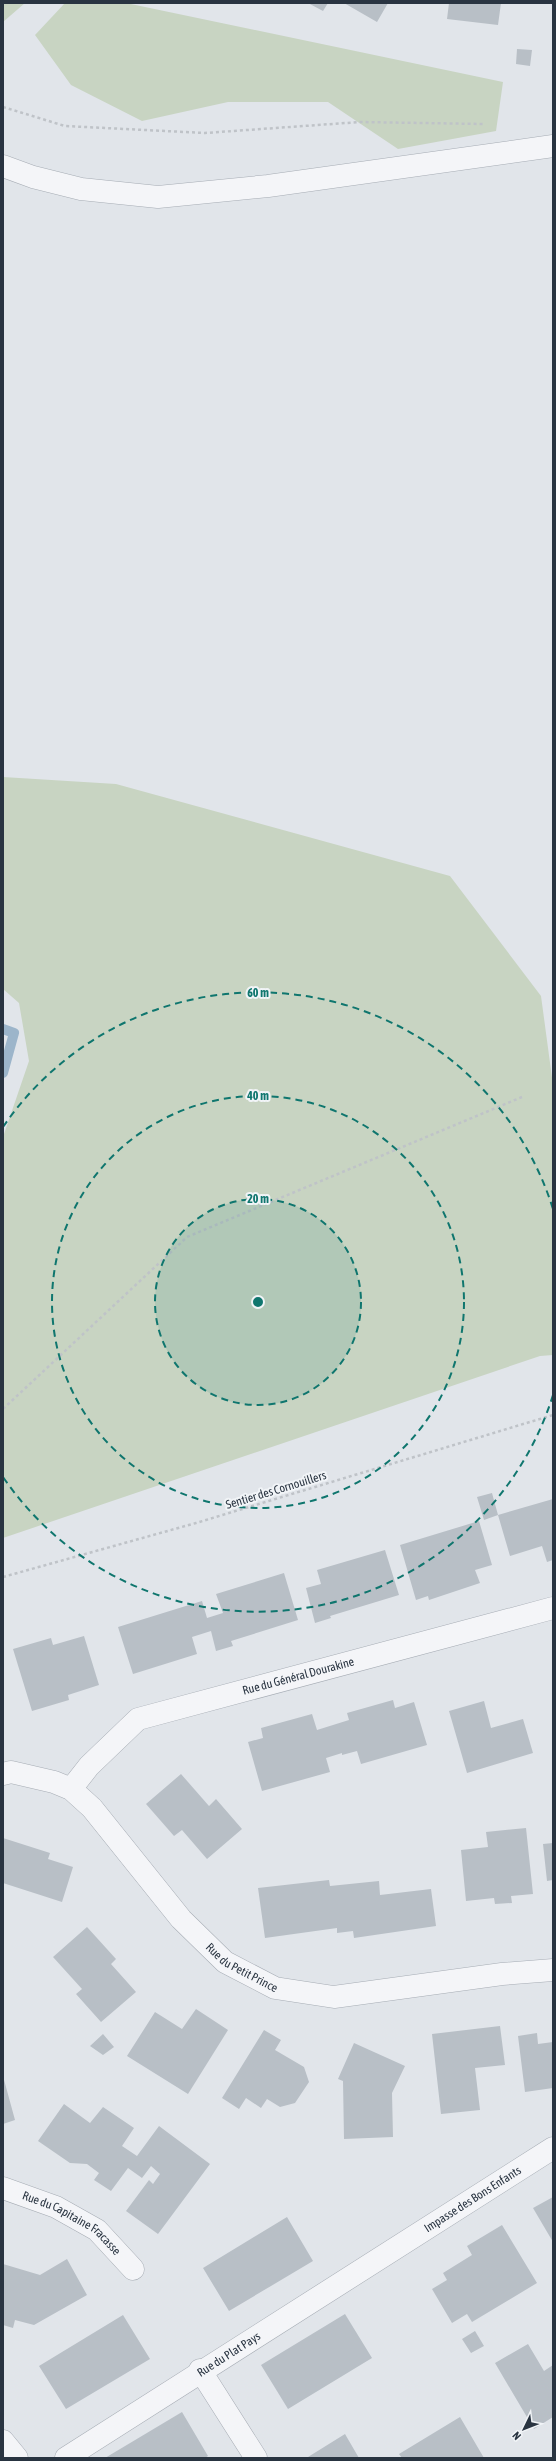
<svg xmlns="http://www.w3.org/2000/svg" width="556" height="2461" font-family="'Asap Condensed',sans-serif">
	<style>
		.green { fill: #c8d4c2 }
		.lines { fill: none; stroke-linecap: round; stroke-linejoin: round }
		.stream { stroke: #9cb5ca; stroke-width: 10 }
		.building { fill: #b8bfc6 }
		.minor-casing { stroke: #a6acb4; stroke-width: 23 }
		.tertiary-casing { stroke: #a6acb4; stroke-width: 23 }
		.path { stroke: #bfc3c8; stroke-width: 2.5; stroke-dasharray: 3 3; stroke-linecap: butt }
		.minor { stroke: #f4f5f8; stroke-width: 22 }
		.tertiary { stroke: #f4f5f8; stroke-width: 22 }
		.ring { fill: none; stroke: #0f766e; stroke-width: 2; stroke-dasharray: 7 5 }
		.labels { text-anchor: middle; stroke-width: 4; stroke-linejoin: round; paint-order: stroke }
		.street-label { font-size: 12px; fill: #293441; stroke: #f1f4f7 }
		.centre { fill: #0f766e; stroke: #f1f4f7; stroke-width: 2 }
		.ring-label { font-size: 12px; text-anchor: middle; font-weight: bold; fill: #0f766e; stroke: #f1f4f7; stroke-width: 4; stroke-linejoin: round; paint-order: stroke }
	</style>
	<rect width="100%" height="100%" fill="#e1e5ea"/>
	<!-- green -->
	<path class="green" d="M3,3h22l-22,19z
		M65,3h61l377,79 -7,49 -98,18 -70,-47h-100l-86,19 -71,-36 -36,-50z
		M3,777l113,7 334,92 91,120 12,89v270l-13,1 -537,182v-401l26,-76 -10,-58 -16,-14z"/>
	<g class="lines">
		<!-- stream -->
		<path class="stream" d="M3,1029l11,4 -11,40"/>
	</g>
	<!-- building -->
	<path class="building" d="M308,3h20l-5,8z
		M344,3h44l-11,19z
		M449,3h52l-3,22 -51,-6z
		M517,49l15,1 -2,16 -14,-2z
		M492,1493l6,22 -14,5 -7,-23z
		M553,1499v61l-6,2 -5,-16 -32,10 -12,-41z
		M479,1521l13,44 -17,5 5,13 -51,17 -1,-4 -12,4 -16,-55z
		M385,1550l14,45 -69,21 1,2 -16,5 -9,-35 15,-4 -4,-14z
		M284,1573l14,47 -67,21 2,5 -17,5 -5,-20 -19,6 5,17 -64,20 -15,-47 84,-26 5,17 16,-5 -7,-19z
		M84,1636l15,49 -31,10 1,5 -37,11 -19,-62 38,-11 2,7z
		M393,1700l2,8 19,-6 13,43 -66,19 -4,-13 -15,4v-2l-16,5 4,14 -68,19 -14,-49 15,-4 -2,-10 51,-14 5,16 32,-10 -2,-7z
		M484,1701l7,27 32,-9 10,34 -66,20 -18,-62z
		M181,1774l28,32 7,-7 26,30 -35,30 -25,-29 -8,6 -28,-32z
		M526,1828l7,66 -22,2 1,7 -17,1 -1,-6 -28,3 -5,-51 27,-3 -2,-15z
		M3,1838l47,15 -2,6 25,8 -11,35 -59,-19z
		M553,1843v37l-6,1 -4,-37z
		M329,1880l1,6 49,-5 1,14 51,-6 5,37 -82,12 -1,-7 -16,2v-5l-72,10 -7,-50z
		M87,1927l29,32 -5,5 25,28 -35,30 -25,-28 6,-5 -29,-32z
		M196,2009l32,21 -40,64 -61,-38 28,-44 27,17z
		M500,2026l5,39 -30,3 5,42 -39,4 -9,-80z
		M264,2030l17,10 -6,10 29,17 5,15 -14,21 -15,4 -13,-8 -6,9 -15,-10 -7,11 -17,-11z
		M537,2033l1,11 15,-2v46l-28,4 -7,-56z
		M103,2034l11,13 -11,8 -13,-9z
		M354,2043l51,23 -13,27 1,44 -49,2 -1,-58 -5,-2z
		M3,2076l12,44 -12,4z
		M64,2104l26,19 13,-16 31,21 -12,18 15,10 22,-30 51,38 -52,70 -32,-23 23,-31 4,4 7,-10 -9,-8 -9,12 -14,-10 -17,23 -17,-11 5,-7 -12,-9 -17,-1 -32,-22z
		M553,2197v45l-20,-34z
		M287,2217l26,44 -84,50 -26,-43z
		M502,2225l35,58 -65,39 -5,-8 -15,9 -20,-34 15,-9 -4,-7 29,-18 -5,-9z
		M67,2259l20,36 -53,30 -19,-5 -2,8 -10,-3v-61l37,11z
		M345,2314l27,44 -84,51 -27,-44z
		M123,2315l27,44 -84,50 -27,-43z
		M475,2331l9,15 -13,7 -9,-14z
		M528,2344l16,27 9,-6v52l-19,12 -39,-66z
		M182,2412l26,44 -3,2h-100z
		M460,2417l24,41h-82l-3,-4z
		M345,2434l14,24h-53l2,-1z"/>
	<g class="lines">
		<!-- minor casing -->
		<g class="minor-casing">
			<g id="minor">
				<path id="s1" d="M3,1774l8,-2 43,10 17,7 21,19 89,111 44,43 50,26 59,9 168,-23 51,-4"/>
				<path id="s2" d="M71,1789l18,-23 49,-47 415,-111"/>
				<path id="s3" d="M3,2188l53,19 41,23 36,39"/>
				<path d="M200,2370l56,88"/>
				<path d="M3,2441l14,17"/>
				<path id="s4" d="M66,2458l487,-310"/>
			</g>
		</g>
		<!-- tertiary casing -->
		<g class="tertiary-casing">
			<path id="tertiary" d="M3,166l30,11 48,12 77,8 110,-11 285,-40"/>
		</g>
		<!-- path -->
		<path class="path" d="M3,107l62,19 140,7 155,-11 123,2
			M3,1409l184,-172 335,-140
			M3,1577l193,-54 357,-108"/>
		<!-- minor -->
		<use href="#minor" class="minor"/>
		<!-- tertiary -->
		<use href="#tertiary" class="tertiary"/>
	</g>
	<!-- distance rings -->
	<circle cx="258" cy="1302" r="103" fill="#0f766e" fill-opacity=".12"/>
	<g class="ring">
		<circle cx="258" cy="1302" r="103"/>
		<circle cx="258" cy="1302" r="206"/>
		<path d="M553 1395A309 309 0 0 1 3 1477M3 1127A309 309 0 0 1 553 1209"/>
	</g>
	<g class="labels">
		<!-- street labels -->
		<g class="street-label">
			<text transform="translate(276 1490) rotate(-17)" y="4">Sentier des Cornouillers</text>
			<text dy="4" stroke="none"><textPath href="#s2" startOffset="263">Rue du Général Dourakine</textPath></text>
			<text dy="4" stroke="none"><textPath href="#s1" startOffset="320">Rue du Petit Prince</textPath></text>
			<text dy="4" stroke="none"><textPath href="#s4" startOffset="482">Impasse des Bons Enfants</textPath></text>
			<text dy="4" stroke="none"><textPath href="#s3" startOffset="78">Rue du Capitaine Fracasse</textPath></text>
			<text dy="4" stroke="none"><textPath href="#s4" startOffset="193">Rue du Plat Pays</textPath></text>
		</g>
	</g>
	<circle cx="258" cy="1302" r="6" class="centre"/>
	<g class="ring-label">
		<text x="258" y="997">60 m</text>
		<text x="258" y="1100">40 m</text>
		<text x="258" y="1203">20 m</text>
	</g>
	<!-- border -->
	<rect width="556" height="2461" fill="none" stroke="#293441" stroke-width="8"/>
	<!-- north arrow -->
	<g transform="translate(524 2429) rotate(227)" stroke="#f1f4f7" stroke-width="3" paint-order="stroke">
	<path d="M0-3L7 15L0 10L-7 15Z" fill="#293441"/>
	<text y="-6" font-size="11" font-weight="bold" text-anchor="middle" fill="#293441">N</text>
	</g>
</svg>
